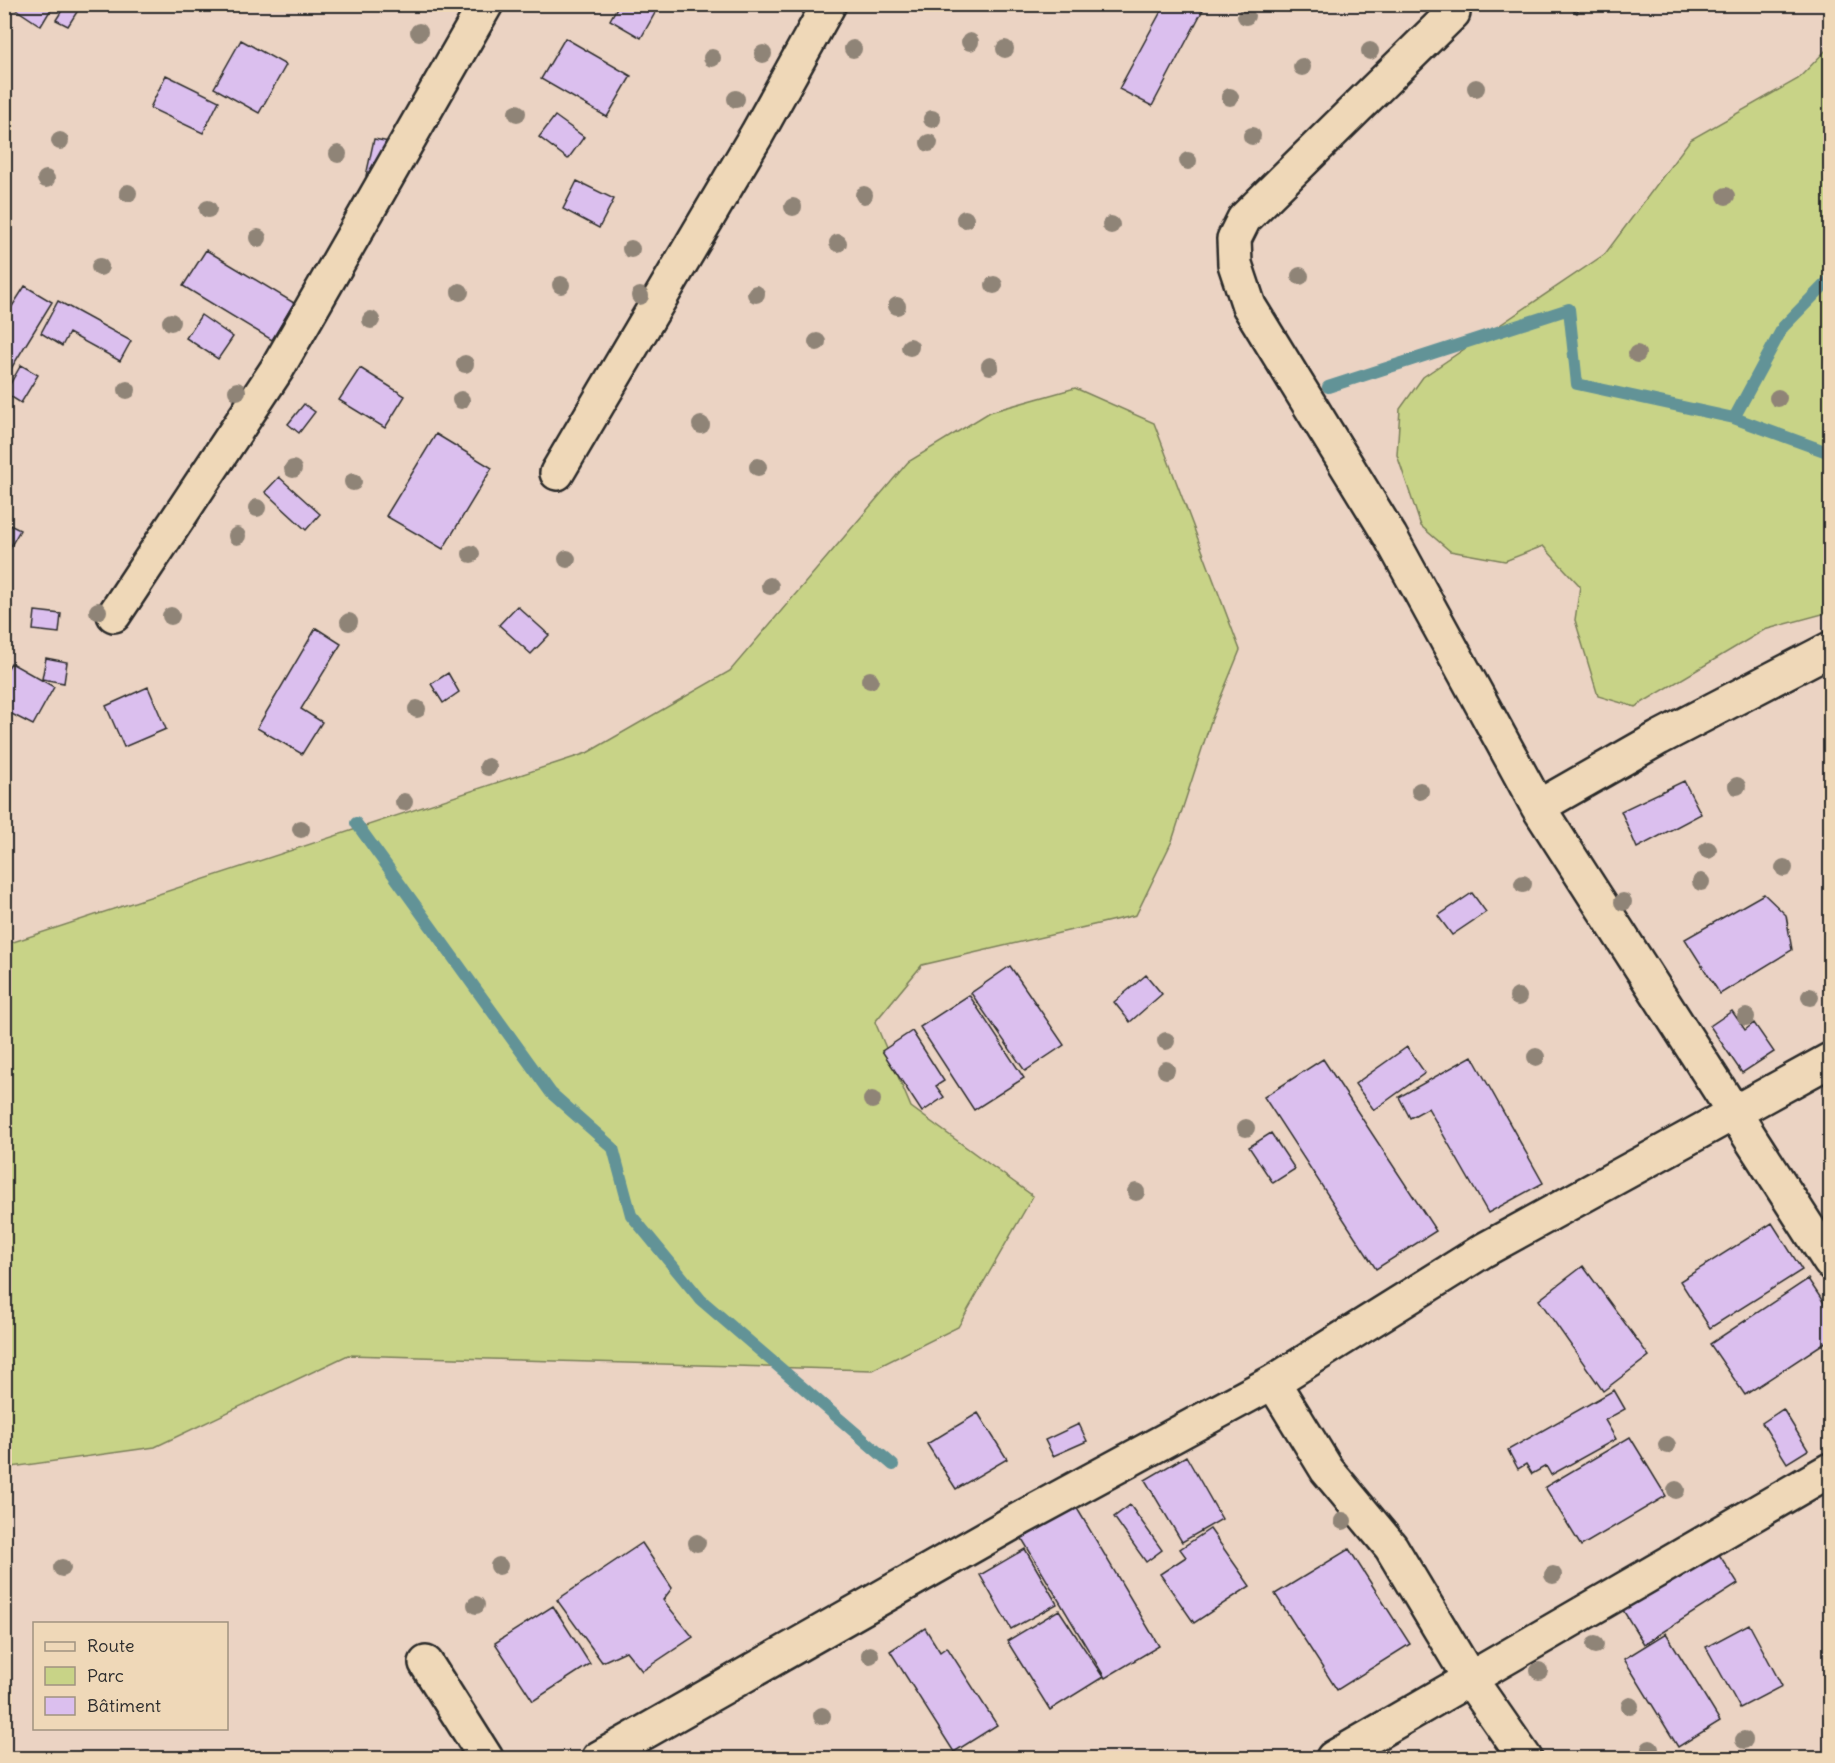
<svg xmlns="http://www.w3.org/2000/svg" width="1835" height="1763" font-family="Delius,sans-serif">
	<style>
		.green { fill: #c8d387; stroke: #7a7f59; stroke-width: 1.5 }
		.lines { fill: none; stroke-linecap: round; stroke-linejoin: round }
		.stream { stroke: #629397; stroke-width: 12 }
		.building { fill: #dbbfee; stroke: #2b2b2b; stroke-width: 1.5 }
		.street-casing { stroke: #2b2b2b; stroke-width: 38 }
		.street { stroke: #efd8b8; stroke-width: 33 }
		.tree { fill: #8f8477 }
	</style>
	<rect width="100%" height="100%" fill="#ebd3c3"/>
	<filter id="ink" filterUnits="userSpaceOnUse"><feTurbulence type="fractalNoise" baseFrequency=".0167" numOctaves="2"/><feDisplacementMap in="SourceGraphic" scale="12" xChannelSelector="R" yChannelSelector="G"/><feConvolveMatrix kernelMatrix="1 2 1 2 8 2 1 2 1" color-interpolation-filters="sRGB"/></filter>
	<g filter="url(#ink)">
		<!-- green -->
		<path class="green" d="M1830,46v566l-66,18 -129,77 -37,-11 -23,-76 5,-34 -37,-40 -38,15 -55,-10 -29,-25 -24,-71 3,-46 23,-32 182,-123 85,-114 108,-61z
			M1075,388l79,35 86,227 -29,71 -39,120 -36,74 -214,50 -47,57 36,85 122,89 -75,131 -86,43 -524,-15 -193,92 -150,21 -1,-523 583,-192 143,-82 178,-209 82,-50z"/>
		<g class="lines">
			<!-- stream -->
			<path class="stream" d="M1328,387l241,-78 8,75 157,34 96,35
				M1734,418l49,-91 47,-48
				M356,823l195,270 62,55 18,67 70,85 192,165"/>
		</g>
		<!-- building -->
		<path class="building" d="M8,4h46l-13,22z
			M66,4h16l-14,22 -12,-6z
			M619,4h41l-19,34 -31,-18z
			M1165,4h41l-54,102 -33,-17z
			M1563,4h20l-6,9z
			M565,38l66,38 -24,41 -66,-38z
			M241,40l45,25 -27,48 -45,-25z
			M166,75l53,26 -16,32 -53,-25z
			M555,116l29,21 -16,22 -29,-22z
			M374,139l26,5 -8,38 -26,-6z
			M577,181l37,18 -15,29 -36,-19z
			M206,250l88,53 -22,37 -89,-54z
			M25,286l27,16 -48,78v-61z
			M58,301l73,40 -11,20 -51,-28 -7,13 -21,-13z
			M201,315l32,22 -15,22 -32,-21z
			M21,365l17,10 -17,28 -16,-10z
			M360,368l45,28 -20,32 -46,-28z
			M304,404l11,8 -16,21 -11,-9z
			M436,434l56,34 -49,81 -57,-33z
			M279,477l41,37 -14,16 -41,-38z
			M4,522l16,8 -16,28z
			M517,606l32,29 -18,19 -32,-29z
			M35,611l26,3 -2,19 -26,-3z
			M316,628l25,16 -40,65 21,13 -20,32 -45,-26z
			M46,658l21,4 -3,21 -22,-4z
			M11,663l43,24 -21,38 -29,-15v-36z
			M448,673l11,19 -16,11 -12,-19z
			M148,687l18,42 -42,18 -18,-41z
			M1684,781l17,33 -64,34 -16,-37z
			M1472,893l14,19 -34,23 -14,-19z
			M1764,894l22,21 6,35 -72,44 -35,-55z
			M1010,966l54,79 -39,26 -54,-78z
			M1146,975l16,19 -32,28 -16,-20z
			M969,995l55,83 -50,32 -54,-83z
			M1732,1011l13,19 9,-7 20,29 -32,21 -32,-47z
			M912,1031l32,50 -8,5 8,11 -22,15 -40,-61z
			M1407,1047l18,26 -51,37 -19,-26z
			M1472,1056l71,127 -55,30 -60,-105 -18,10 -11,-21z
			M1323,1059l113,172 -60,38 -112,-172z
			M1271,1133l24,36 -22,14 -24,-36z
			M1772,1223l30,47 -92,58 -30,-47z
			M1583,1266l66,90 -46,35 -64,-91z
			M1808,1279l22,33v27l-85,56 -35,-51z
			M1614,1390l11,19 -20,11 11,19 -65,36 -5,-9 -14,8 -6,-10 -8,5 -10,-19z
			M1783,1409l25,41 -21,13 -25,-40z
			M978,1413l29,46 -51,30 -29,-45z
			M1079,1424l8,17 -34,15 -8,-16z
			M1630,1437l36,59 -85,50 -36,-59z
			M1186,1456l36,63 -40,23 -37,-62z
			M1075,1505l84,141 -54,32 -84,-141z
			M1130,1505l32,45 -16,12 -32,-45z
			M1210,1529l40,57 -56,37 -34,-49 26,-17 -6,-8z
			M642,1543l30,45 -9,12 30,37 -51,34 -16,-20 -24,11 -45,-62z
			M1715,1548l23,36 -94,60 -23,-37z
			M1025,1549l32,55 -46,25 -31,-54z
			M1349,1549l61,95 -73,46 -62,-96z
			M553,1606l37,58 -57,37 -38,-58z
			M1059,1610l44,67 -53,33 -43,-69z
			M1749,1624l33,62 -42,22 -34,-61z
			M925,1628l15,24 7,-5 50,78 -43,27 -64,-101z
			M1666,1633l54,88 -42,26 -54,-88z"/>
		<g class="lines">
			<!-- street casing -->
			<g class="street-casing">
				<path id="street" d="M1453,13l-209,206 -10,20 1,25 14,42 141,230 148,271 292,455
					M557,473l200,-339 72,-130
					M114,615l163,-246 209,-365
					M1538,807l121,-69 171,-89
					M1273,1382l54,88 64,77 79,132 55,79
					M426,1663l60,95
					M599,1758l417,-237 257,-139 211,-132 346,-190
					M1333,1758l497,-288"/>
			</g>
			<!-- street -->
			<use href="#street" class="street"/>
		</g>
		<!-- trees -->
		<g class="tree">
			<circle cx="1246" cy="16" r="9"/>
			<circle cx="419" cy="32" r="9"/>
			<circle cx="970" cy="42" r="9"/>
			<circle cx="853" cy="49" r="9"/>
			<circle cx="1005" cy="49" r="9"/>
			<circle cx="1370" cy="51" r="9"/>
			<circle cx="763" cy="54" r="9"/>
			<circle cx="712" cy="58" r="9"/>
			<circle cx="1302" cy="67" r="9"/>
			<circle cx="1476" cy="88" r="9"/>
			<circle cx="1230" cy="97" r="9"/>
			<circle cx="736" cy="99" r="9"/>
			<circle cx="517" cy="113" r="9"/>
			<circle cx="932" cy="119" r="9"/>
			<circle cx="1252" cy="136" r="9"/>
			<circle cx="60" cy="141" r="9"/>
			<circle cx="929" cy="143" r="9"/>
			<circle cx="338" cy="154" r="9"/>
			<circle cx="1188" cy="161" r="9"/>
			<circle cx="46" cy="179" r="9"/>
			<circle cx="128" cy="193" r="9"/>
			<circle cx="864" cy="195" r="9"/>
			<circle cx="1726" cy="196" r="9"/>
			<circle cx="793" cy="207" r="9"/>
			<circle cx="208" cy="209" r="9"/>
			<circle cx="965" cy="219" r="9"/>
			<circle cx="1111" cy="225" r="9"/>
			<circle cx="258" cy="238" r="9"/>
			<circle cx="838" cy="243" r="9"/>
			<circle cx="631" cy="249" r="9"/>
			<circle cx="100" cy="267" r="9"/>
			<circle cx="1300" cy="276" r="9"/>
			<circle cx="561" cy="285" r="9"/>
			<circle cx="994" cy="285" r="9"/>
			<circle cx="460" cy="292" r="9"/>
			<circle cx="756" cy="294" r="9"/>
			<circle cx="640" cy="296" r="9"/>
			<circle cx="897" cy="306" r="9"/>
			<circle cx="371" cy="320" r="9"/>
			<circle cx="171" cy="322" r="9"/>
			<circle cx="817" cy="342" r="9"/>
			<circle cx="910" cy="347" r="9"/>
			<circle cx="1637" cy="354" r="9"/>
			<circle cx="465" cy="364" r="9"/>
			<circle cx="990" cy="366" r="9"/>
			<circle cx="127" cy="390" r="9"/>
			<circle cx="237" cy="391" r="9"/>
			<circle cx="1778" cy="398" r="9"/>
			<circle cx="461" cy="400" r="9"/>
			<circle cx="701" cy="425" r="9"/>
			<circle cx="758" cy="467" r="9"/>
			<circle cx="293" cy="469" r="9"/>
			<circle cx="353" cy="482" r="9"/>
			<circle cx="257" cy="508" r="9"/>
			<circle cx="237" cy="536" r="9"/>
			<circle cx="471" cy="554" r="9"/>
			<circle cx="567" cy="559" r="9"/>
			<circle cx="770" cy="586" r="9"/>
			<circle cx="98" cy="611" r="9"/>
			<circle cx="171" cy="616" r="9"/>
			<circle cx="349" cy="622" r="9"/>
			<circle cx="870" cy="680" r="9"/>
			<circle cx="417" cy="709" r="9"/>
			<circle cx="488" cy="767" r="9"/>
			<circle cx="1737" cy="786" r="9"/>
			<circle cx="1420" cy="791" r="9"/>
			<circle cx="404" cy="802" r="9"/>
			<circle cx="301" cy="829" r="9"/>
			<circle cx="1708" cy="850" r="9"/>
			<circle cx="1784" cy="868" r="9"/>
			<circle cx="1701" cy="882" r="9"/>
			<circle cx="1523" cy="884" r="9"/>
			<circle cx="1623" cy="902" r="9"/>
			<circle cx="1518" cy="997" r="9"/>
			<circle cx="1810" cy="997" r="9"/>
			<circle cx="1746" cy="1017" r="9"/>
			<circle cx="1166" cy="1041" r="9"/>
			<circle cx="1536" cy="1057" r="9"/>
			<circle cx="1166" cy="1070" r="9"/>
			<circle cx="872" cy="1100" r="9"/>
			<circle cx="1246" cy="1128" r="9"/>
			<circle cx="1136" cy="1192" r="9"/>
			<circle cx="1667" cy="1445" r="9"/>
			<circle cx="1676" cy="1490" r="9"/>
			<circle cx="1343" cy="1521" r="9"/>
			<circle cx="697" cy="1543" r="9"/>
			<circle cx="499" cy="1566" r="9"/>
			<circle cx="62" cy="1568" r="9"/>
			<circle cx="1553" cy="1575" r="9"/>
			<circle cx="476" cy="1605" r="9"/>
			<circle cx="1595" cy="1645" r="9"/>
			<circle cx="870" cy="1655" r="9"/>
			<circle cx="1539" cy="1671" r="9"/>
			<circle cx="1630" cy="1706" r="9"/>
			<circle cx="822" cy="1716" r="9"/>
			<circle cx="1744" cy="1740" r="9"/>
			<circle cx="1650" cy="1749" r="9"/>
		</g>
	</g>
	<!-- margin -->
	<rect width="1835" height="1763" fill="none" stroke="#efd8b8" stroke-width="24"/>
	<rect x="12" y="12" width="1811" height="1739" fill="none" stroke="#2b2b2b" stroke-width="2" filter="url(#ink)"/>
	<!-- legend -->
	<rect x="33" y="1622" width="195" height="108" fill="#efd8b8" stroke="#a19380" stroke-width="1.5"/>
	<rect x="45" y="1642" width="30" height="9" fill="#efd8b8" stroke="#a19380" stroke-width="1.5"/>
	<text x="87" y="1652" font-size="18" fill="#2b2b2b">Route</text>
	<rect x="45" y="1667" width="30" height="18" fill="#c8d387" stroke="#a19380" stroke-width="1.5"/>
	<text x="87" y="1682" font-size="18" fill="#2b2b2b">Parc</text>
	<rect x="45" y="1697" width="30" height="18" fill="#dbbfee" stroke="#a19380" stroke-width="1.5"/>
	<text x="87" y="1712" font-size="18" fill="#2b2b2b">Bâtiment</text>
</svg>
